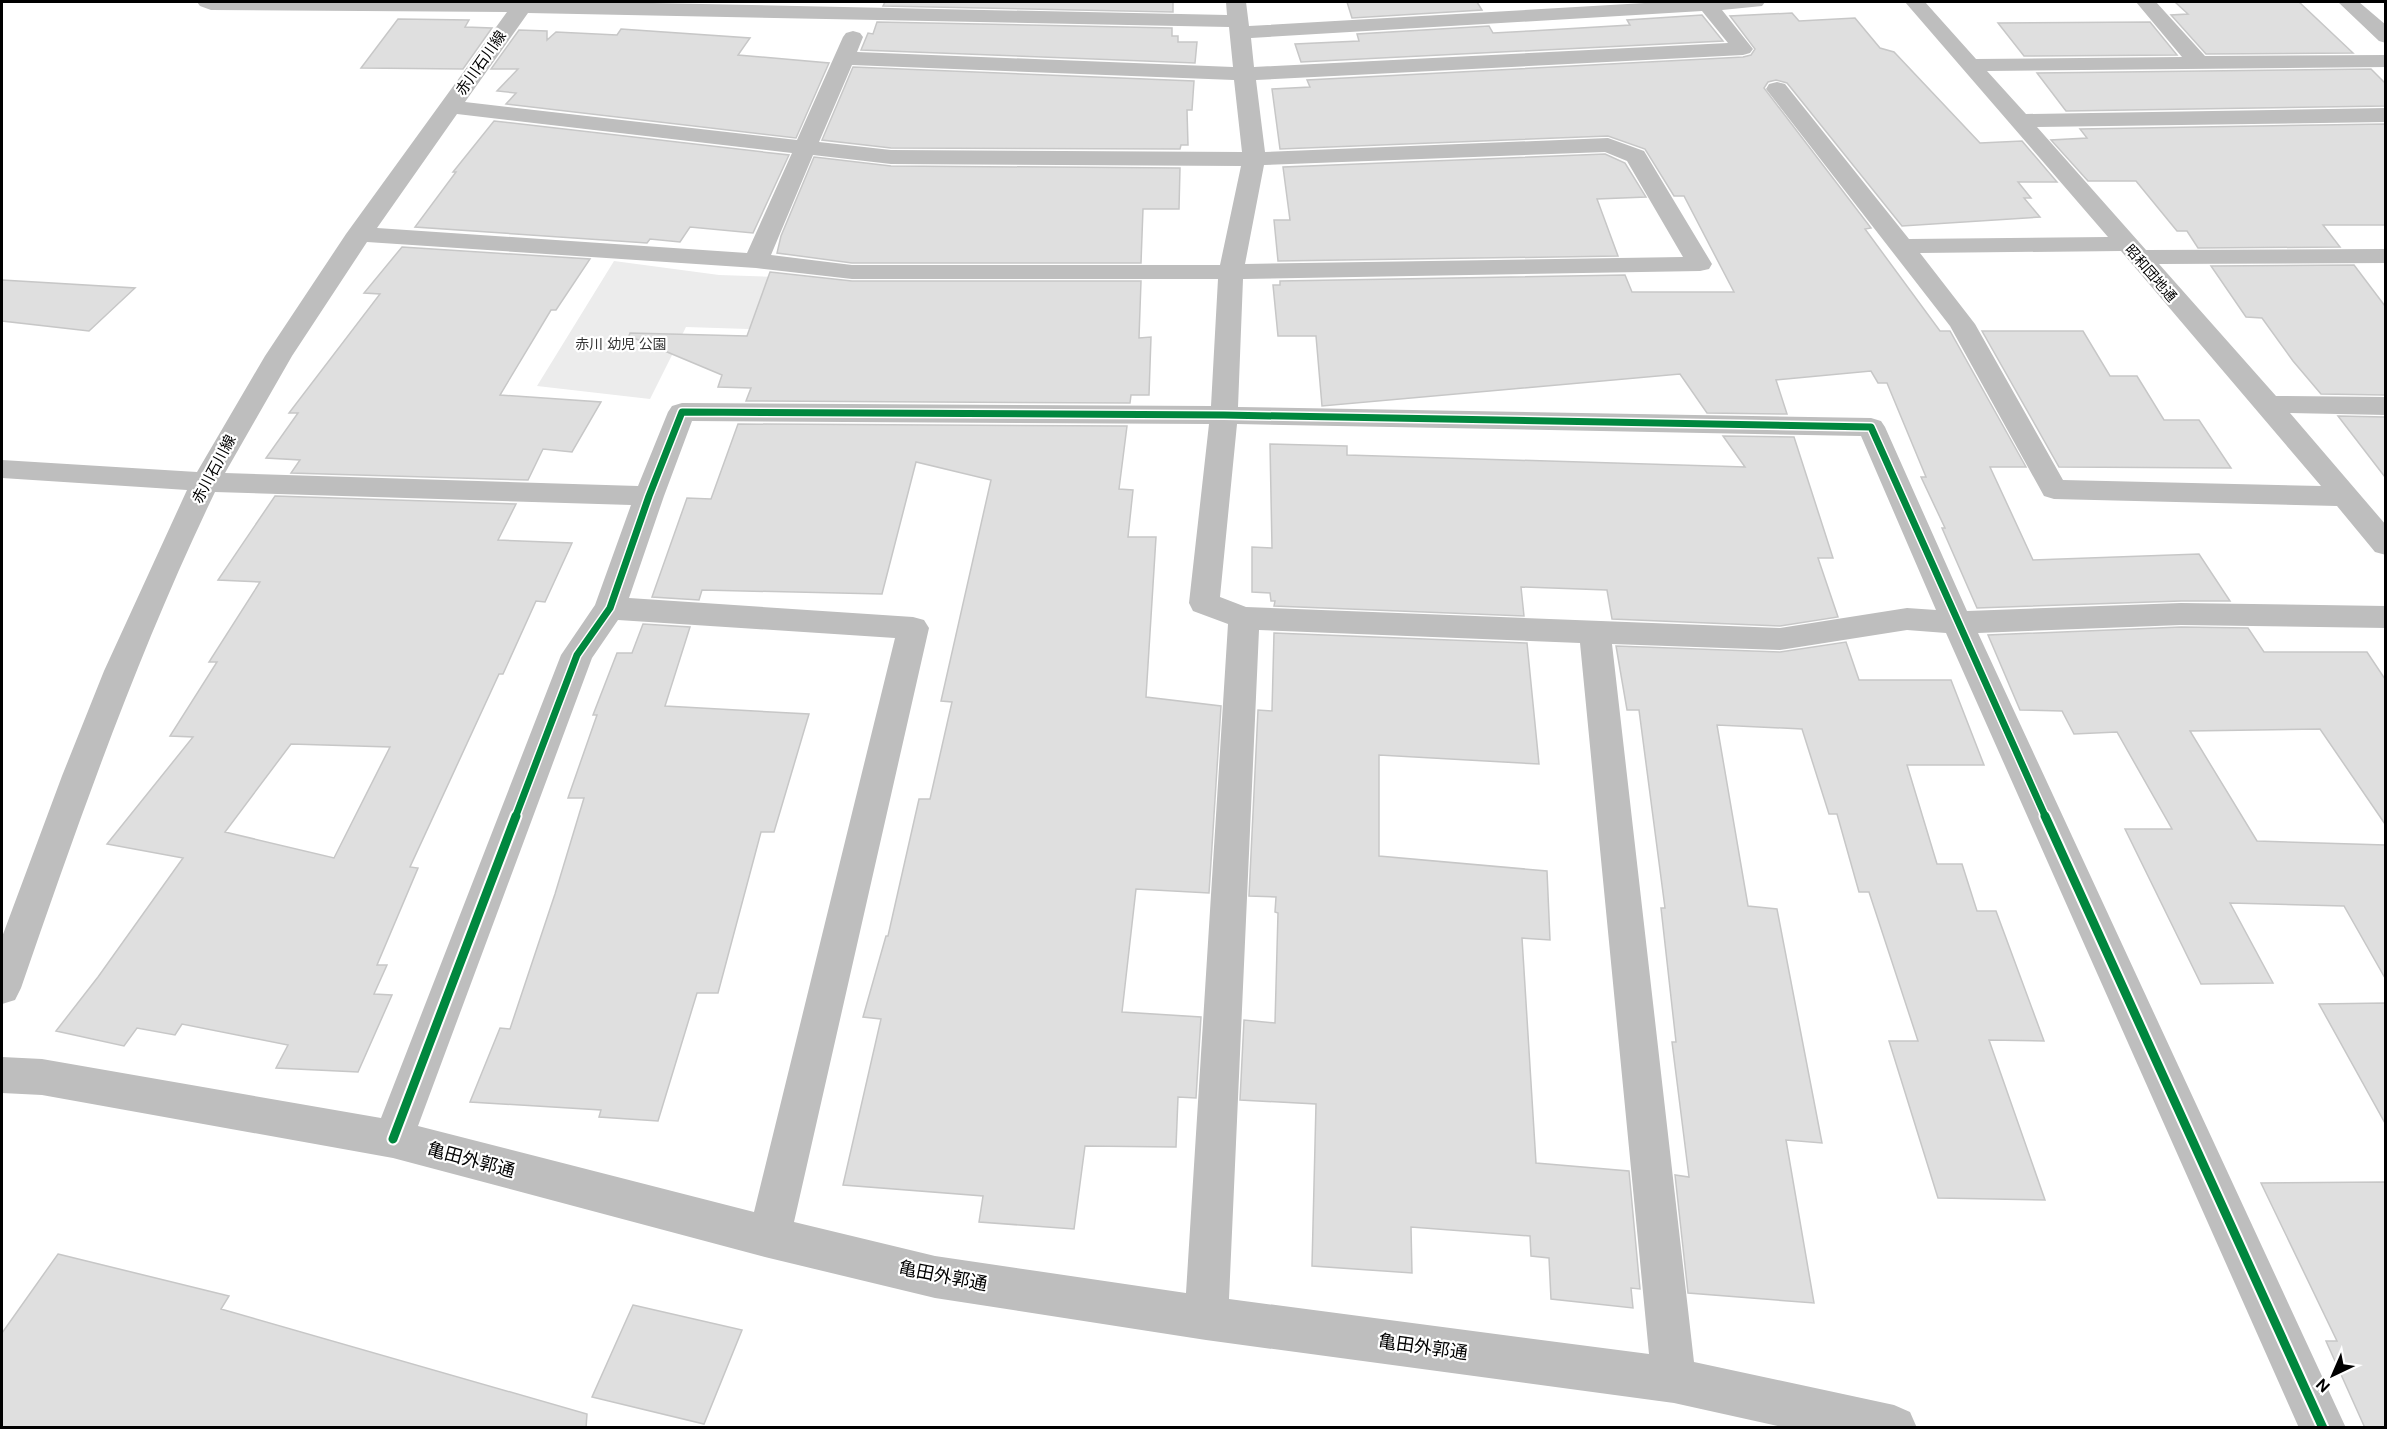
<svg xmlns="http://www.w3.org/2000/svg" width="2387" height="1429" font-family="'DM Sans','Noto Sans JP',sans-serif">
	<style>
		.green { fill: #ececec }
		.building { fill: #dfdfdf; stroke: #c7c7c7; stroke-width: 1.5; fill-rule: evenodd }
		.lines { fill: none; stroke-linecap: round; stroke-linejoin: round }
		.minor { fill: #bebebe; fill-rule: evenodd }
		.cycleway-far1-casing { stroke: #fff; stroke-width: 10 }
		.cycleway-casing { stroke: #fff; stroke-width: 13 }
		.cycleway-far1 { stroke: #00873e; stroke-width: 7 }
		.cycleway { stroke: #00873e; stroke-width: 9 }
		.labels { text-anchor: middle; stroke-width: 4.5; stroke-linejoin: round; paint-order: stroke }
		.far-street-label { font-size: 14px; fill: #000; stroke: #fff }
		.far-park-label { font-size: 14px; fill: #333; stroke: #fff }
		.street-label { font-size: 15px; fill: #000; stroke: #fff }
		.near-street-label { font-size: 18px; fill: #000; stroke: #fff }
	</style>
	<rect width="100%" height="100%" fill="#fff"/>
	<!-- green -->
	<path class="green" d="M614,261l105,14 84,3 -21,52 -96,-3 -36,72 -113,-13z"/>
	<!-- building -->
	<path class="building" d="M885,2h288v10l-290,-6z
		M1347,2h130l5,8 -130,8z
		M2175,2h124l54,51 -147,1 -35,-39 17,-1z
		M1792,13l7,8 56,-3 25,30 14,4 86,91 42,-2 35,41h-39l13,16h-7l16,19 -138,9 -115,-143 -11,-3 -8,2 -4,6 107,140 -6,1 75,102h10l76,136h-36l43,93 166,-6 31,47h-49l-204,7 -35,-80h3l-24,-51h5l-39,-94h-9l-7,-12 -95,9 11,34 -80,-1 -27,-39 -358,32 -6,-70h-38l-5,-51h7v-4l345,-6 7,17h102l-50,-96h-10l-29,-47 -37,-13 -328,13 -8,-60 38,-2 -3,-7 436,-23 8,-2 4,-6 -25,-33z
		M1702,15l21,26 -422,21 -6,-18 64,-3 -2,-7 132,-8 4,7 37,-2 100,-6 -3,-5z
		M398,19l71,1 -4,7 27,1 -29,41 -102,-1z
		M877,22l295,6v8h6v6h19l-2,21 -334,-13 7,-17 5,1z
		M2150,22l27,33 -153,1 -26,-33z
		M621,29l129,9 -12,17 91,8 -33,75 -290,-34 10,-11 -19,-2 21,-22h-27l28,-39 28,1v9l9,-8 61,3z
		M853,67l341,14 -2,29h-5l1,35h-7l-1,4 -289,-1 -69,-8z
		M2371,69l14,14v23l-319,5 -29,-38z
		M494,121l295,34 -36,78 -63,-6 -10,15 -30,-3 -3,4 -232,-16 41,-55h-3z
		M2385,124v101h-62l17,22 -142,1 -11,-17h-10l-41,-50h-48l-37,-41 36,-2 -7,-9z
		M1605,154l20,9 21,34 -49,2 21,57 -340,5 -4,-41h16l-7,-53z
		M814,157l77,9 289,2 -1,41h-36l-2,54h-289l-75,-10 4,-17z
		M402,247l188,12 -34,51h-5l-51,85 101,7 -29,50 -29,-3 -15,31 -237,-7 9,-13 -34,-2 32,-45h-9l91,-119 -16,-1z
		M2354,265l31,41v89l-64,-1 -28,-33 -31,-43 -16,-1 -35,-51z
		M770,272l82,9h289l-2,57 12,-1 -2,58h-18l-1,8 -384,-2 5,-13 -33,-1 4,-12 -93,-39 1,-3 117,3z
		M2,280l133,8 -46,43 -87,-10z
		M1982,331h101l27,45h27l27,44h35l32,48 -172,-1z
		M2338,416l47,1v60z
		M738,424l389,2 -8,63 14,1 -5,47h28l-10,160 75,9 -12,187 -73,-4 -14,123 79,5 -5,81 -18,-1 -2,50 -91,-1 -11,83 -95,-7 4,-26 -140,-11 38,-166 -18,-2 23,-81h2l31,-137h11l22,-97 -11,-1 50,-221 -75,-18 -34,132 -180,-4 -3,10 -47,-3 35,-99 24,1z
		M1723,436l71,1 39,121h-15l20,59 -58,9 -168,-7 -5,-29 -86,-3 3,29 -250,-10 1,-5h-4l-1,-8 -18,-1v-45l20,1 -2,-104 77,2v9l398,12z
		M275,496l241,8 -18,36 74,3 -27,59 -9,-1 -33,73h-4l-89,193 8,1 -41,97h10l-13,29 18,1 -34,77 -82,-4 12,-23 -106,-21 -7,11 -38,-7 -13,18 -68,-15 42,-54 85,-119 -76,-14 86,-107 -23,-1 47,-74h-8l51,-80 -42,-2zM291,744l99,3 -56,111 -109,-26z
		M643,624l47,3 -25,79 144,8 -35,118h-13l-43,161h-21l-39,128 -59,-4 2,-7 -131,-8 30,-74 10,1 45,-135 29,-96h-16l29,-83h-4l24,-62h15z
		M2181,627l67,1 16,24h103l18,27v145l-65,-95 -130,2 67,110 128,4v133l-41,-72 -114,-3 43,80 -72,1 -76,-155h47l-55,-97 -43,2 -12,-23 -42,-1 -32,-75z
		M1274,633l253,10 12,121 -160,-9v101l168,15 3,69 -28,-2 14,225 93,8 11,118 -9,-1 2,20 -82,-9 -2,-41 -18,-2 -1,-20 -119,-9 1,46 -100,-7 4,-162 -76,-4 4,-80 31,3 3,-110 -3,-1 1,-15 -27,-1 9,-186 14,1z
		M1846,642l13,38h92l33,85h-77l30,99h25l15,47h19l48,130 -55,-1 56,160 -107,-2 -49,-157h29l-49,-149h-10l-22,-78h-8l-27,-85 -85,-4 31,181 29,3 45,234 -36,-3 28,163 -126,-10 -13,-118 14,2 -17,-135h4l-15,-134h4l-26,-198h-12l-11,-64 164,6z
		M2385,1003v120l-66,-119z
		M2385,1182v246h-20l-39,-87h11l-76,-158z
		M58,1254l171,42 -8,13 366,105 -1,14h-584v-95z
		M633,1305l109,25 -38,94 -112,-27z"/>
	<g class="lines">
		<!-- minor -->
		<path class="minor" d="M197,2h406l624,13 -1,-13h20l3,24 413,-24h103l-3,4 -40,4 31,39 -3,4 -7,2 -487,25 9,72 343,-14 36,13 68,113 -3,5 -9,2 -457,8 -5,128 633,11 10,3 4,6 82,184 214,-8 205,3v22l-205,-3 -203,8 368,795h-47l-353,-795 -39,-3 -127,20 -168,-6 82,718 200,43 16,7 7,16h-130l-113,-25 -468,-63 -271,-42 -166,-40 -376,-100 -351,-63 -40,-2v-36l40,2 339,59 180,-463 34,-50 36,-100 -416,-13c-77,160 -136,328 -194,496l-6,12 -13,4v-67l60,-161 42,-105 83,-181 -185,-12v-18l195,12 68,-116 81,-122 161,-222 -296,-2 -11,-4zM1702,11l26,32 -474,24 -3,-29zM528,13l701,14 4,40 -376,-15 6,-15 -3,-4 -7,-2 -7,2 -3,4 -46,103 -332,-38zM852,65l382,15 8,72 -351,-2 -72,-8zM457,114l335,39 -45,100 -370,-25zM1605,152l22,9 56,96 -438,7 19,-99zM813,155l78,9 350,2 -21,99h-368l-81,-10zM367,242l389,26 96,11h366l-7,127 -529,-3 -10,3 -4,6 -30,74 -413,-13 67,-117zM692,421l517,3 -20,179 4,8 35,13 -42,669 -251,-37 -141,-34 135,-594 -5,-8 -11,-3 -284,-19 35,-102zM1237,424l624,12 75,174 -29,-2 -127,20 -534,-21 -26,-10zM618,620l277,18 -141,574 -336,-86 174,-468zM1259,630l321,13 69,711 -420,-55z
			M1905,2h20l51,57 206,-2 -46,-55h20l49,54 181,-1v12l-399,4 39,43 360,-6v14l-349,5 109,123 240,-1v14l-227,1 117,132 110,1v18l-96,-2 96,112v30l-11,-3 -38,-46 -283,-7 -10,-3 -94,-170 -184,-237 3,-5 8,-2 8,2 124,155 199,-2zM2121,251l200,235 -258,-6 -88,-156 -55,-71z
			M2338,2h21l27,23v18l-7,-2z"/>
		<!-- cycleway-far1 casing -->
		<g class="cycleway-far1-casing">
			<path id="cycleway-far1" d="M515,818l62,-163 33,-47 39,-112 33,-84 542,3 647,12 175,391"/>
		</g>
		<!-- cycleway casing -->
		<g class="cycleway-casing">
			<path id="cycleway" d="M2045,816l278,612
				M393,1139l123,-323"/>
		</g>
		<!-- cycleway-far1 -->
		<use href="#cycleway-far1" class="cycleway-far1"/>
		<!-- cycleway -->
		<use href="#cycleway" class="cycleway"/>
	</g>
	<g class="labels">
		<!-- far-street labels -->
		<g class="far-street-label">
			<text transform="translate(2151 273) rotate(49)" y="5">昭和団地通</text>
		</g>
		<!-- far-park labels -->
		<g class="far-park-label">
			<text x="621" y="349">赤川 幼児 公園</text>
		</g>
		<!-- street labels -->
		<g class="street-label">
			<text transform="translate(481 63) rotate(-55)" y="5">赤川石川線</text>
			<text transform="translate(214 469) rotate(-62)" y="5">赤川石川線</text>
		</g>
		<!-- near-street labels -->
		<g class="near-street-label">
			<text transform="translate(471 1160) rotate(15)" y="6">亀田外郭通</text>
			<text transform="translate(943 1276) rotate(11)" y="6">亀田外郭通</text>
			<text transform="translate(1423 1347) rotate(8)" y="6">亀田外郭通</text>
		</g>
	</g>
	<!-- border -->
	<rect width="2387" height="1429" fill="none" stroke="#000000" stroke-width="6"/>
	<!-- north arrow -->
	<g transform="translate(2333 1375) rotate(224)" stroke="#ffffff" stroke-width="4.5" paint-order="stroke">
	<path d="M0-4.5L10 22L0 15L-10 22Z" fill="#000000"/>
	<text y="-9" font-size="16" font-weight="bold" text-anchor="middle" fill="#000000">N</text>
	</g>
</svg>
